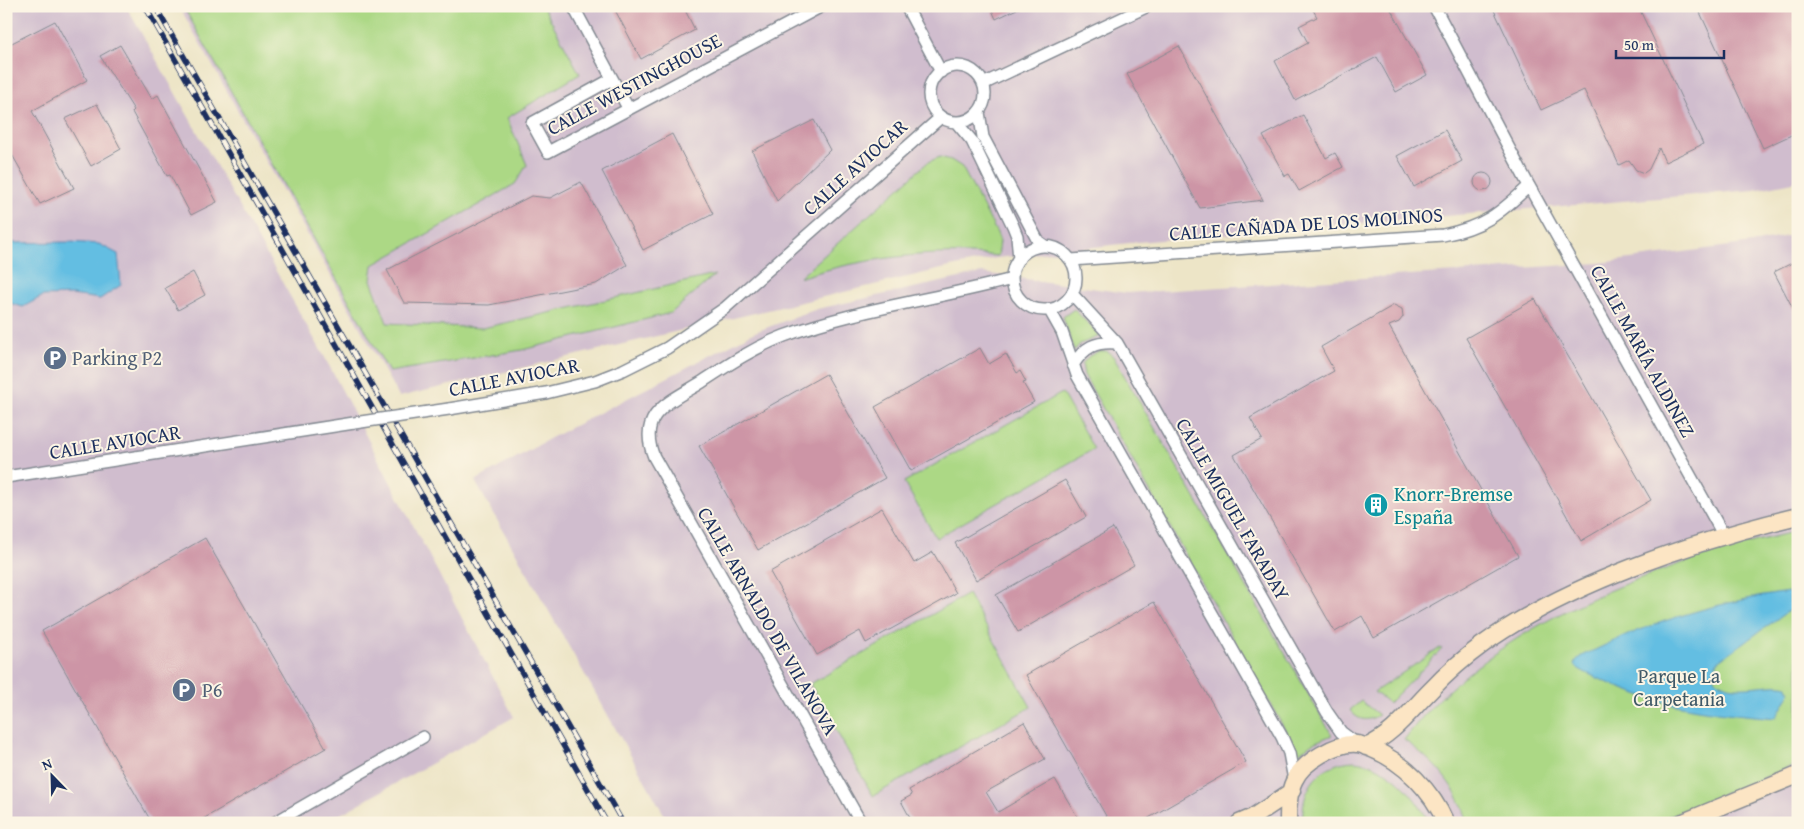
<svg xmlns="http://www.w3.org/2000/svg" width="1804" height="829" font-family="'Gentium Book Plus',serif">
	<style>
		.industrial { fill: #d0bdce }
		.green { fill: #acd885; stroke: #648472 }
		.water { fill: #64bee2; stroke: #4076a0 }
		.building { fill: #cd95a6 }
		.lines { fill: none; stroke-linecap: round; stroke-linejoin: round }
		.street-casing { stroke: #848a92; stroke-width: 14 }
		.secondary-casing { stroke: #848a92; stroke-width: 19 }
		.street { stroke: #fff; stroke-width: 11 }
		.secondary { stroke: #fce5c4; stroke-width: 16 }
		.rail-casing { stroke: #1b2f5e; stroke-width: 5.5 }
		.rail { stroke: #fcf5e5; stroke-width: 4; stroke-dasharray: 11; stroke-linecap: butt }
		.street-bridge-casing { stroke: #848a92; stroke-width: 14; stroke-linecap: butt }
		.street-bridge { stroke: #fff; stroke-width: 11 }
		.labels { text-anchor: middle; stroke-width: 4; stroke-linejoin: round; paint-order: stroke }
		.street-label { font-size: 20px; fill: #1b2f5e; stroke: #fcf5e5 }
		.service-label { font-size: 20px; fill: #4e5e75; stroke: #fcf5e5; text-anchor: start }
		.culture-label { font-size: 20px; fill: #0d838f; stroke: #fcf5e5; text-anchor: start }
		.park-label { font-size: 20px; fill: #3f5968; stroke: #fcf5e5 }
	</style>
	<rect width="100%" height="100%" fill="#fcf5e5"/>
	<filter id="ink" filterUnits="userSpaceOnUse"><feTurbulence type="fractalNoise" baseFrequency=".02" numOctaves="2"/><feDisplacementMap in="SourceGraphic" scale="10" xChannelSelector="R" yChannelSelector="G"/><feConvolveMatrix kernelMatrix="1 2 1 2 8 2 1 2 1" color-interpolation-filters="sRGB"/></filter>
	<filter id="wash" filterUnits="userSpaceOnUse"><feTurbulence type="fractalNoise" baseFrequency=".0096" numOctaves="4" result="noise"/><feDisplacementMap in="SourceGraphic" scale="20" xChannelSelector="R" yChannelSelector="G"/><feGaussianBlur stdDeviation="1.12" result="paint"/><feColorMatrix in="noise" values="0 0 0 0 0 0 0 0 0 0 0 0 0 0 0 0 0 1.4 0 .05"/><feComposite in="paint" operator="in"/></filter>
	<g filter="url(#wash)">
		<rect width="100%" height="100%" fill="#ede5c7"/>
		<!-- industrial -->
		<path class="industrial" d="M6,6h120l198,350 190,361 -189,106h-319z
			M179,6h1619v175l-44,9 -616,52 -141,16 -47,9 -551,130z
			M1798,234v589h-1129l-194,-342 74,-42 206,-107 62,-23 165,-36 145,20 473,-30 152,-20z"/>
		<!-- green -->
		<path class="green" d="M183,6h360l37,68 -73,44 20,47 -12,19 -142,81 -2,15 16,43 96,5 232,-53 -44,38 -149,37 -133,22z
			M940,157l11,3 11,7 35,66 3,8 -2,15c-63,-7 -138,2 -199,22l129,-116z
			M1074,309l26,27 -20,8 -6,7 -11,-34z
			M1099,351h8l6,5 219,379 -21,9 -14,11 -12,-25 -201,-355 -2,-11 7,-8z
			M1062,393l32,56 -158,89 -32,-56z
			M1798,531v233l-147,59h-183c-10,-36 -34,-62 -64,-83 87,-118 255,-177 394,-209z
			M968,594l63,113 -158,89 -63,-112z
			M1440,648l2,1 -53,54 -15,-11z
			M1361,701l18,14c-12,7 -21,6 -29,-5z
			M1355,761c34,4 60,33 74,62h-126c-3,-35 17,-61 52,-62z"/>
		<!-- water -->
		<path class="water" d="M71,242l28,2 19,10 3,31 -21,14 -28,-4 -29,1 -20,11 -17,-5v-59z
			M1789,592l2,17 -74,53 -5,11c11,26 56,7 76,13l2,7 -14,25c-65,-6 -112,-10 -172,-37 -10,-5 -23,-9 -30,-16 2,-8 13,-12 21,-15 60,-30 128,-49 194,-58z"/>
		<g id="blocks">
			<!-- building -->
			<path class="building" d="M621,6h62l12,24 -54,29 -26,-49z
				M990,6h33l-27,13z
				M1311,6h78l38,69 -31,17 -19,-35 -82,43 -20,-39 33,-18 -9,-17 18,-9z
				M1492,6h146l65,138 -38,18 -6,-14 -10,21 -5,4 -8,-3 -7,-10 -10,5 -35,-75 -43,20z
				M1697,6h101v126l-35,16z
				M55,21l32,59 -55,31 42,77 -34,16 -34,-60v-98z
				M120,45l32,54 6,-4 59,107 -26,13 -21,-40 -3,1 -35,-64 2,-2 -34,-54z
				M1179,46l84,154 -63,8 -73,-134z
				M97,104l24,45 -30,17 -26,-47z
				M1303,115l23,43 9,-5 8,14 -44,24 -10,-17 -4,2 -22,-40z
				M814,120l16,30 -53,51 -25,-50z
				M1445,130l17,31 -48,26 -17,-31z
				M672,134l41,80 -70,36 -41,-79z
				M1474 182a9 9 0 1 1 18 0a9 9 0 1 1-18 0Z
				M581,182l46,83 -31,19 -107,21 -85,-2 -17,-33 144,-74 19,2z
				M1798,260v58l-24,-46z
				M193,272l12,23 -27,15 -13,-22z
				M1535,299l116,201 -70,41 -115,-203z
				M1394,305l8,4 1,8 -4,5 -10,4 129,230 -144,82 -12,-22 -27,16 -101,-177 28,-16 -12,-21 84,-47 -13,-24z
				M980,348l9,16 17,-10 11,19 3,-2 6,11 -3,1 11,19 -123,69 -36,-64z
				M826,374l59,104 -127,72 -59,-104z
				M1065,480l21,37 -110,63 -21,-37z
				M882,508l32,55 19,-11 23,41 -90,50 -6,-12 -43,24 -47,-83z
				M1113,528l21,37 -116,67 -22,-37z
				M205,538l121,210 -130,75h-44l-110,-192z
				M1154,602l92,160 -106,61h-30l-84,-148z
				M1024,722l21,37 -59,33 12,20 57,-33 26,44h-168l-12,-22 11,-6 -3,-5z"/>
		</g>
	</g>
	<g filter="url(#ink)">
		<use href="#blocks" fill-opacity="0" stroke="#848a92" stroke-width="1"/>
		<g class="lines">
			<!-- street casing -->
			<g class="street-casing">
				<path id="street" d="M573,6l55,102
					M906,6l35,66
					M1434,6l95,180 195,350
					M929 94a28 28 0 1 1 56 0a28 28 0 1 1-56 0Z
					M612,79l-80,44 16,29 274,-146
					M983,84l165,-78
					M979,112l4,25 55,104 7,5
					M956,122l16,19 41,85 4,10 2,23
					M1012 278a32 32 0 1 1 64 0a32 32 0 1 1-64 0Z
					M1071,260l372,-25c41,-8 56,-21 86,-49
					M1072,294l45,49 210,369 14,20 16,12
					M1049,309l13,23 15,43 205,362 7,16 5,27
					M1073,365c11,-18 23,-24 44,-22
					M449,409l97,-16 49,-12 28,-11 44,-22 58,-40 216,-191
					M6,477l348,-54
					M274,823l149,-86
					M861,823l-207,-366c-18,-44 16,-55 48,-75 26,-17 53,-35 82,-46 72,-27 154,-37 228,-57"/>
			</g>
			<!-- secondary casing -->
			<g class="secondary-casing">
				<path id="secondary" d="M1366,747c29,-14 42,-34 65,-57 15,-16 33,-32 51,-45 86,-62 213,-104 316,-129
					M1239,823l14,-6 39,-26
					M1288,823c0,-13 0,-30 6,-42 8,-19 43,-39 63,-37 5,0 11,4 15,5 32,13 60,42 74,74
					M1681,823l117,-48"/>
			</g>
			<!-- street -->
			<use href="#street" class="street"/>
			<!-- secondary -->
			<use href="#secondary" class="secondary"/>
			<!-- rail casing -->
			<g class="rail-casing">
				<path id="rail" d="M145,6l462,817
					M155,6l468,817"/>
			</g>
			<!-- rail -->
			<use href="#rail" class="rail"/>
			<!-- street-bridge casing -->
			<g class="street-bridge-casing">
				<path id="street-bridge" d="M354,423l95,-14"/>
			</g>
			<!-- street-bridge -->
			<use href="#street-bridge" class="street-bridge"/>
		</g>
	</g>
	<!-- icons -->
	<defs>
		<g id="parking-disc" transform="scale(1.25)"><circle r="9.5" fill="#5c6f8a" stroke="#fcf5e5"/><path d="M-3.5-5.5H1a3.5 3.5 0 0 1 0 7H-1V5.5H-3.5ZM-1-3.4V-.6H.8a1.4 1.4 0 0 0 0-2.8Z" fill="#fff"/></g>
		<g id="building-disc" transform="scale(1.25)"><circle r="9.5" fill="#0f9aa8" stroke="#fcf5e5"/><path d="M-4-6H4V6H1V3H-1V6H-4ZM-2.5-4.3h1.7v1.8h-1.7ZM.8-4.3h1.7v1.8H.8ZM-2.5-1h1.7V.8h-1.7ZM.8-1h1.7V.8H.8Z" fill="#fff"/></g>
	</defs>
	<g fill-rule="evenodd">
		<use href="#parking-disc" x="55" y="358"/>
		<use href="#building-disc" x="1376" y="505"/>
		<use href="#parking-disc" x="184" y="690"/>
	</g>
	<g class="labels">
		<!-- street labels -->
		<g class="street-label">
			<text transform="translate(634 84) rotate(-28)" y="7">CALLE WESTINGHOUSE</text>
			<text transform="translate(855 167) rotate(-42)" y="7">CALLE AVIOCAR</text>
			<text transform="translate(1306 224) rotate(-4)" y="7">CALLE CAÑADA DE LOS MOLINOS</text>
			<text transform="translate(1643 351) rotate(61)" y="7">CALLE MARÍA ALDINEZ</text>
			<text transform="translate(514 377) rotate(-11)" y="7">CALLE AVIOCAR</text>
			<text transform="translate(115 442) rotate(-9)" y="7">CALLE AVIOCAR</text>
			<text transform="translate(1233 509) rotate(60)" y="7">CALLE MIGUEL FARADAY</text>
			<text transform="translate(768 621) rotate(60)" y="7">CALLE ARNALDO DE VILANOVA</text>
		</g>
		<!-- service labels -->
		<g class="service-label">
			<text x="72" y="365">Parking P2</text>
			<text x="202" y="697">P6</text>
		</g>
		<!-- culture labels -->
		<g class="culture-label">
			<text x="1394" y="501">Knorr-Bremse<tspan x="1394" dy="23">España</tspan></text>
		</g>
		<!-- park labels -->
		<g class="park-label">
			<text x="1679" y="683">Parque La<tspan x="1679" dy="23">Carpetania</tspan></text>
		</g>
	</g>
	<!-- margin -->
	<rect width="1804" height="829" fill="none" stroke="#fcf5e5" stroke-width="25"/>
	<!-- north arrow -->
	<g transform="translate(52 776) rotate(337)" stroke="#fcf5e5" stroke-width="4" paint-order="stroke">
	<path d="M0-4L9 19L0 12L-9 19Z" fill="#1b2f5e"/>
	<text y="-8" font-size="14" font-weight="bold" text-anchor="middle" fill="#1b2f5e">N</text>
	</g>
	<!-- scale -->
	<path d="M1616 50v8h108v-8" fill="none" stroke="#1b2f5e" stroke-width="2.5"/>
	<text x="1624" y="50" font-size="15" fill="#1b2f5e" stroke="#fcf5e5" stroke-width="4" paint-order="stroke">50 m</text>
</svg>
